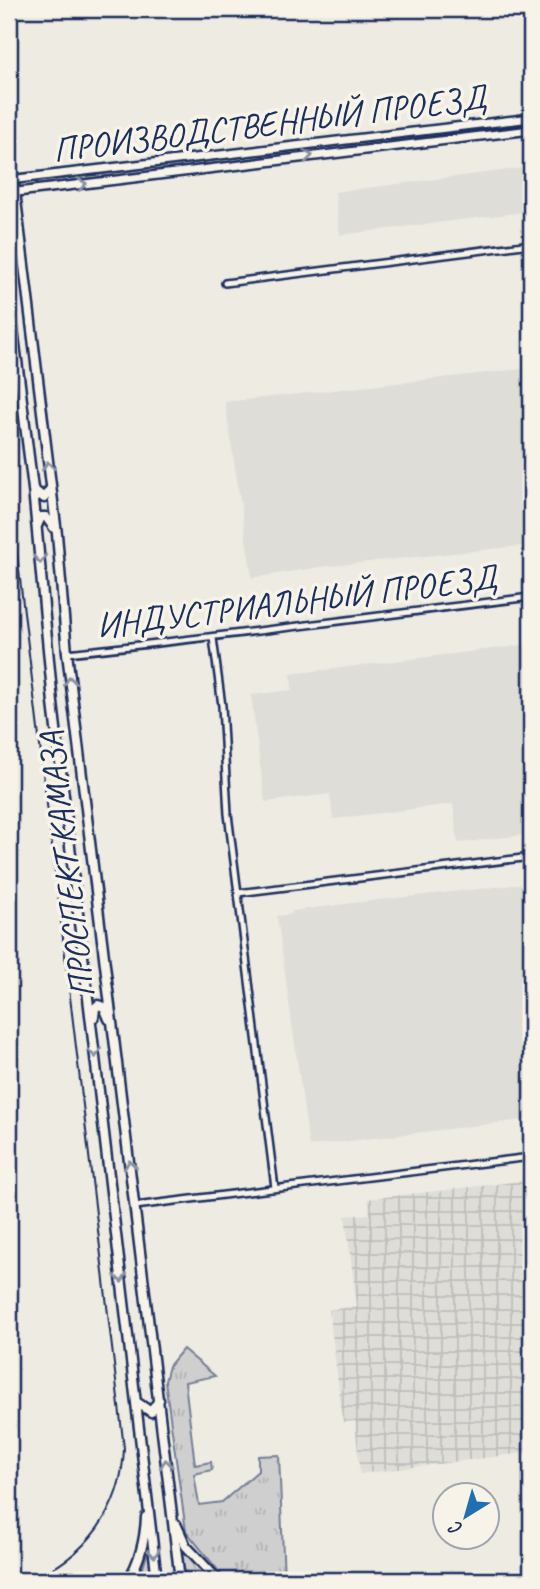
<svg xmlns="http://www.w3.org/2000/svg" width="540" height="1589" font-family="Caveat,sans-serif">
	<style>
		.built { fill: #deddd8 }
		.industrial { fill: url(#industrial-grid) }
		.grass { fill: url(#grass-tufts); stroke: #757f96; stroke-width: 2 }
		.lines { fill: none; stroke-linecap: round; stroke-linejoin: round }
		.street-casing { stroke: #1b2f5e; stroke-width: 10 }
		.secondary-casing { stroke: #1b2f5e; stroke-width: 12 }
		.primary-casing { stroke: #1b2f5e; stroke-width: 13 }
		.street { stroke: #f7f3e8; stroke-width: 5 }
		.secondary { stroke: #f7f3e8; stroke-width: 7 }
		.primary { stroke: #f7f3e8; stroke-width: 8 }
		.tram { stroke: #1b2f5e; stroke-width: 2 }
		.oneway { stroke: #8991a3 }
		.labels { text-anchor: middle; stroke-width: 7; stroke-linejoin: round; paint-order: stroke }
		.street-label { font-size: 35px; fill: #1b2f5e; stroke: #f7f3e8 }
	</style>
	<defs>
		<pattern id="industrial-grid" width="8" height="8" patternUnits="userSpaceOnUse" patternTransform="scale(1.75)"><rect width="8" height="8" fill="#deddd8"/><path d="M0 4h8M4 0v8" fill="none" stroke="#bebebc"/></pattern>
		<pattern id="grass-tufts" width="24" height="20" patternUnits="userSpaceOnUse" patternTransform="scale(1.75)"><rect width="24" height="20" fill="#cfcfcf"/><path d="M3 7l-1-3M5 7V3M7 7l1-3M15 17l-1-3M17 17v-4M19 17l1-3" fill="none" stroke="#b1b2b4"/></pattern>
	</defs>
	<rect width="100%" height="100%" fill="#eeebe2"/>
	<filter id="ink" filterUnits="userSpaceOnUse"><feTurbulence type="fractalNoise" baseFrequency=".0143" numOctaves="2"/><feDisplacementMap in="SourceGraphic" scale="14" xChannelSelector="R" yChannelSelector="G"/><feConvolveMatrix kernelMatrix="1 2 1 2 8 2 1 2 1" color-interpolation-filters="sRGB"/></filter>
	<g filter="url(#ink)">
		<!-- built -->
		<path class="built" d="M531,167v44l-191,24 -5,-43z
			M531,368v177l-211,22 -68,11 -27,-176z
			M531,644v190l-73,9 -5,-39 -120,15 -3,-25 -65,8 -14,-107 41,-5 -1,-16z
			M531,883v236l-222,27 -32,-230 15,-2v-3l60,-8z"/>
		<!-- industrial -->
		<path class="industrial" d="M531,1180v272l-171,22 -5,-53 -12,1 -14,-112 28,-4 -12,-90 25,-2 -2,-15z"/>
		<!-- grass -->
		<path class="grass" d="M531,120v5l-163,20v-5z
			M305,148l1,4 -268,34 -3,-2 2,-2z
			M183,1349l32,27 -30,6 10,83 16,-3 1,8 -18,4 5,31 23,-3 36,-31v-15l21,-1 5,125h-55l-8,-6 -35,-43 -21,-150 4,-15z
			M150,1544l3,36h-16l6,-12z
			M180,1545l30,35h-25z"/>
		<g class="lines">
			<!-- street casing -->
			<g class="street-casing">
				<path id="street" d="M225,283l306,-39
					M213,638l9,68 6,108 47,374
					M67,653c155,-16 309,-37 464,-56
					M238,893l293,-36
					M135,1206l396,-49"/>
			</g>
			<!-- secondary casing -->
			<g class="secondary-casing">
				<path id="secondary" d="M9,180l522,-62
					M9,193l522,-63"/>
			</g>
			<!-- primary casing -->
			<g class="primary-casing">
				<path id="primary" d="M9,143l48,391 10,119 113,927
					M9,296l24,193 20,214 104,877
					M33,489l11,9 7,-10
					M37,526l4,-9h5l8,11
					M94,1017l1,-9 3,-3 6,2 5,12
					M138,1403l13,9 8,-12
					M176,1524l10,22 32,34
					M128,1580c12,-19 17,-40 18,-63"/>
			</g>
			<!-- street -->
			<use href="#street" class="street"/>
			<!-- secondary -->
			<use href="#secondary" class="secondary"/>
			<!-- primary -->
			<use href="#primary" class="primary"/>
			<!-- tram -->
			<path class="tram" d="M9,487l115,961c-2,61 -38,110 -95,132"/>
		</g>
		<!-- one-way arrows -->
		<defs><path id="oneway-chevron" d="M-2-3.5L2.5 0L-2 3.5" fill="none" stroke-width="1.6" stroke-linecap="round" stroke-linejoin="round" transform="scale(1.75)"/></defs>
		<g class="oneway">
			<use href="#oneway-chevron" transform="translate(308 156) rotate(-7)"/>
			<use href="#oneway-chevron" transform="translate(82 184) rotate(-7)"/>
			<use href="#oneway-chevron" transform="translate(48 466) rotate(-97)"/>
			<use href="#oneway-chevron" transform="translate(40 559) rotate(85)"/>
			<use href="#oneway-chevron" transform="translate(70 681) rotate(-97)"/>
			<use href="#oneway-chevron" transform="translate(95 1053) rotate(83)"/>
			<use href="#oneway-chevron" transform="translate(130 1165) rotate(-98)"/>
			<use href="#oneway-chevron" transform="translate(121 1278) rotate(83)"/>
			<use href="#oneway-chevron" transform="translate(166 1464) rotate(-96)"/>
			<use href="#oneway-chevron" transform="translate(154 1553) rotate(83)"/>
		</g>
	</g>
	<g class="labels">
		<!-- street labels -->
		<g class="street-label">
			<text transform="translate(269 123) rotate(-7)" y="12">ПРОИЗВОДСТВЕННЫЙ ПРОЕЗД</text>
			<text transform="translate(296 601) rotate(-7)" y="12">ИНДУСТРИАЛЬНЫЙ ПРОЕЗД</text>
			<text transform="translate(66 865) rotate(-97)" y="12">ПРОСПЕКТ КАМАЗА</text>
		</g>
	</g>
	<!-- margin -->
	<rect width="540" height="1589" fill="none" stroke="#f7f3e8" stroke-width="35"/>
	<rect x="18" y="18" width="505" height="1554" fill="none" stroke="#1b2f5e" stroke-width="2.5" filter="url(#ink)"/>
	<!-- north arrow -->
	<g transform="translate(466 1516) rotate(217)"><circle r="33" fill="#f7f3e8" stroke="#9fa5b1" stroke-width="2"/>
	<path d="M0-5L12 26L0 18L-12 26Z" fill="#1f6fb2"/>
	<text y="-10" font-size="19" font-weight="bold" text-anchor="middle" fill="#1b2f5e">С</text>
	</g>
</svg>
